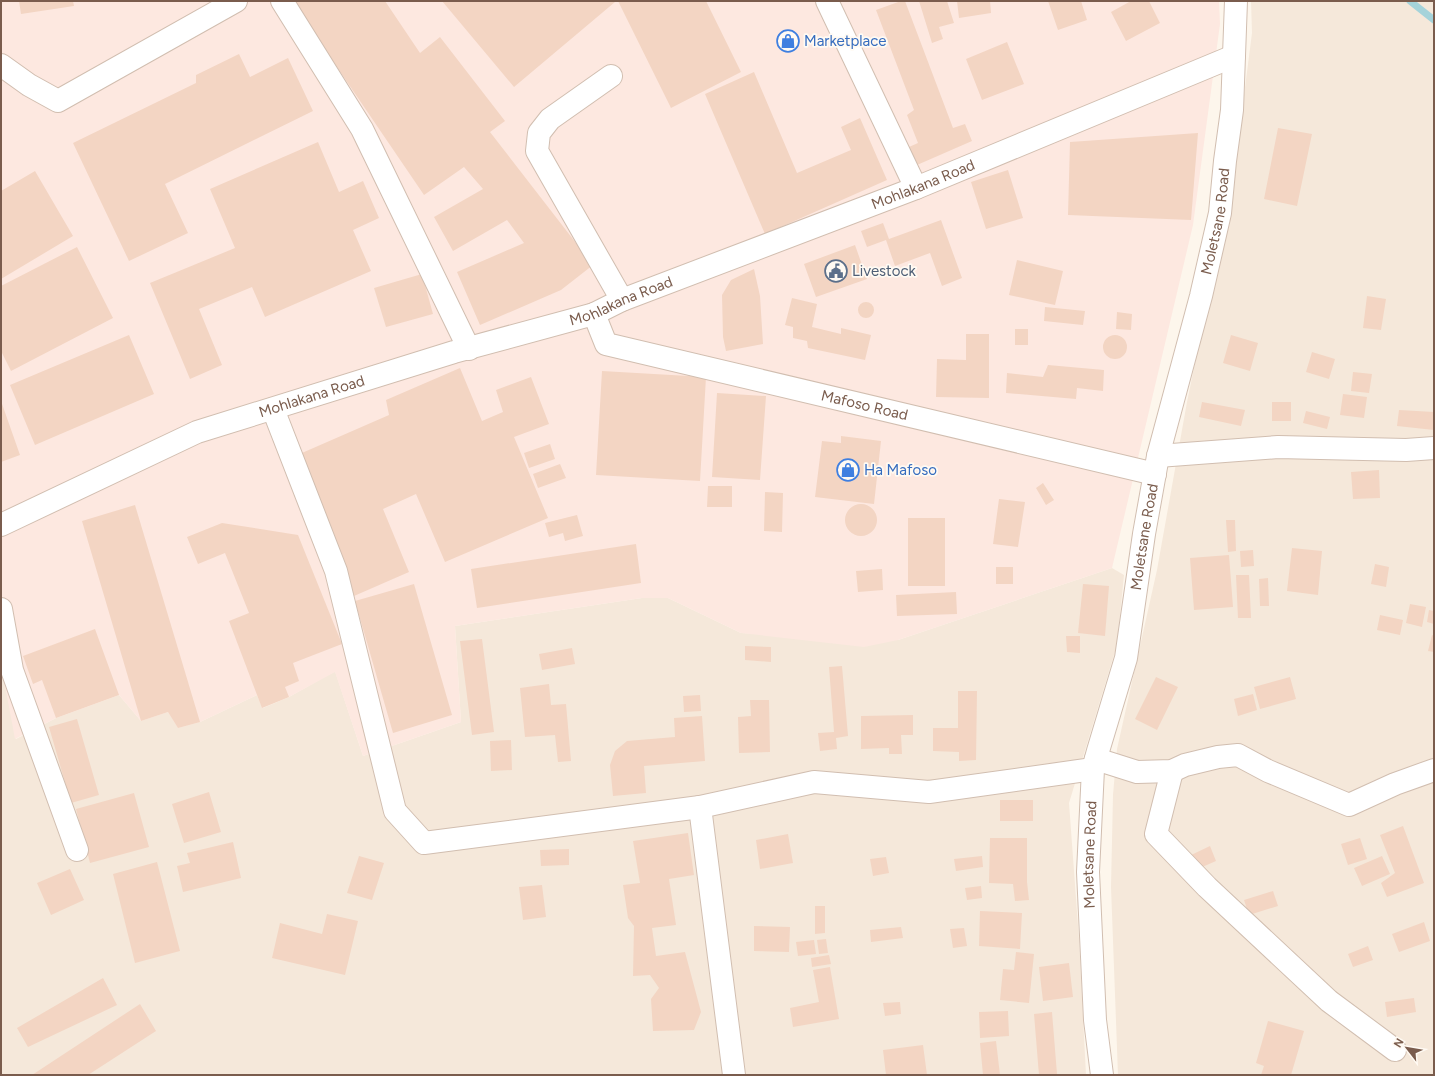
<svg xmlns="http://www.w3.org/2000/svg" width="1435" height="1076" font-family="Figtree,sans-serif">
	<style>
		.residential { fill: #f5e8da }
		.commercial { fill: #fde8e0 }
		.lines { fill: none; stroke-linecap: round; stroke-linejoin: round }
		.stream { stroke: #a5d3da; stroke-width: 7 }
		.building { fill: #f3d5c3 }
		.minor-casing { stroke: #d1beb0; stroke-width: 24 }
		.minor { stroke: #fff; stroke-width: 22 }
		.labels { text-anchor: middle; stroke-width: 3.5; stroke-linejoin: round; paint-order: stroke }
		.shop-label { font-size: 15px; fill: #366cbe; stroke: #fffaf3; text-anchor: start }
		.street-label { font-size: 15px; fill: #7a5c4d; stroke: #fffaf3 }
		.service-label { font-size: 15px; fill: #4e5e75; stroke: #fffaf3; text-anchor: start }
	</style>
	<rect width="100%" height="100%" fill="#fdf6ec"/>
	<!-- residential -->
	<path class="residential" d="M1251,1h183v1074h-316l-7,-188 2,-92 4,-46 40,-179 30,-168 47,-229 18,-140z
		M1112,568l12,7 -7,70 -48,158 10,136 7,136h-1085v-411l15,75 40,-21 63,-23 22,26 27,-9 32,10 57,-27 6,13 26,-11 46,-26 28,85 98,-34 -6,-96 187,-28h26l73,35 157,7z"/>
	<!-- commercial -->
	<path class="commercial" d="M1,1h1218l1,23 -27,201 -81,343 -214,72 -34,7 -123,-14 -73,-35h-26l-187,28 6,96 -98,34 -28,-84 -46,25 -27,11 -5,-13 -57,27 -22,6 -10,-16 -27,9 -22,-26 -63,23 -41,21 -14,-75z"/>
	<g class="lines">
		<!-- stream -->
		<path class="stream" d="M1410,1l24,19"/>
	</g>
	<!-- building -->
	<path class="building" d="M19,1h54l1,5 -53,8z
		M292,1h93l35,52 20,-16 65,84 -15,11 103,133 -32,25 -81,35 -23,-53 67,-29 -17,-23 -54,31 -19,-34 49,-28 -19,-22 -40,28z
		M442,1h172l1,1 -101,85z
		M618,1h88l35,71 -70,36z
		M901,1h4l48,127 12,-4 7,17 -55,24 -8,-18 9,-4 -11,-28 7,-5 -38,-100z
		M919,1h28l7,22 -15,4 4,12 -11,4z
		M957,1h33l1,12 -32,5z
		M1048,1h33l6,19 -29,10z
		M1131,1h18l11,22 -34,18 -15,-29z
		M1007,42l17,42 -42,16 -16,-41z
		M239,54l11,23 38,-19 25,53 -148,73 23,49 -59,28 -56,-118 123,-60v-8z
		M754,72l43,101 54,-23 -10,-23 19,-9 27,62 -122,54 -60,-140z
		M1278,128l34,6 -15,72 -33,-7z
		M1198,133l-7,87 -123,-5 2,-73z
		M318,142l21,50 24,-11 16,37 -26,12 18,41 -106,46 -13,-30 -53,22 23,56 -32,14 -40,-96 85,-35 -25,-59z
		M1008,170l15,48 -37,11 -15,-47z
		M35,171l38,65 -72,43v-88z
		M941,220l21,58 -20,8 -12,-33 -35,13 -9,-26 -19,7 -6,-16 22,-8 6,16z
		M855,245l12,34 -51,18 -12,-33z
		M77,247l36,71 -102,53 -10,-20v-65z
		M1017,260l46,11 -8,34 -46,-10z
		M754,269l6,27 3,48 -37,7 -3,-14 -1,-42 9,-15z
		M422,274l11,40 -47,13 -12,-39z
		M1367,296l19,3 -5,31 -18,-2z
		M792,298l25,6 -5,23 29,7v-6l30,7 -6,25 -57,-12 -1,-7 -14,-3v-11l-8,-2z
		M858 310a8 8 0 1 1 16 0a8 8 0 1 1-16 0Z
		M1045,307l40,4 -2,14 -39,-4z
		M1117,312l15,2 -1,16 -15,-1z
		M1015,329h13v16h-13z
		M966,334h23v64l-53,-1 1,-38 29,1z
		M1103 347a12 12 0 1 1 24 0a12 12 0 1 1-24 0Z
		M129,335l25,59 -119,51 -25,-60z
		M1231,335l27,8 -8,28 -27,-8z
		M1312,352l23,7 -6,20 -23,-7z
		M1048,365l56,5 -1,21 -26,-3 -1,11 -70,-6 1,-20 36,4z
		M460,368l22,53 21,-9 -7,-22 35,-13 18,47 -35,13 34,81 -103,44 -29,-68 -33,15 26,63 -55,24 -59,-140 94,-41 -3,-15z
		M602,371l104,6 -6,104 -104,-6z
		M1353,372l19,2 -3,19 -18,-2z
		M717,393l49,3 -6,84 -48,-3z
		M1343,394l24,3 -3,21 -24,-3z
		M1,401l19,54 -19,7z
		M1202,402l43,8 -4,16 -42,-9z
		M1272,402h19v19h-19z
		M1399,410l35,2v18l-37,-4z
		M1306,411l24,6 -3,12 -24,-6z
		M841,436l40,5 -7,63 -59,-7 7,-56 19,2z
		M550,444l5,15 -26,9 -5,-15z
		M560,464l6,14 -28,10 -5,-14z
		M1379,470l1,28 -27,1 -2,-27z
		M1043,483l11,17 -8,5 -10,-17z
		M708,486h24v21h-25z
		M765,492l18,1 -1,39 -18,-1z
		M999,499l26,3 -7,45 -25,-3z
		M845 520a16 16 0 1 1 32 0a16 16 0 1 1-32 0Z
		M135,505l65,217 -22,6 -10,-16 -27,9 -59,-200z
		M577,515l6,21 -18,5 -2,-8 -14,4 -4,-14z
		M908,518h37v68h-37z
		M1226,520h9l1,31 -8,1z
		M222,523l76,12 44,109 -49,19 6,18 -14,6 4,10 -27,11 -33,-87 20,-8 -24,-60 -27,11 -11,-27z
		M636,544l5,39 -164,25 -6,-39z
		M1292,548l30,3 -4,44 -31,-4z
		M1253,550l1,16 -13,1 -1,-16z
		M1229,555l4,52 -39,3 -4,-52z
		M1375,564l14,3 -3,20 -15,-3z
		M996,567h17v17h-17z
		M882,569l1,21 -25,2 -2,-21z
		M1236,575h13l2,43h-13z
		M1268,578l1,28h-9l-1,-27z
		M414,584l38,131 -59,18 -38,-132z
		M1083,584l26,2 -4,50 -27,-3z
		M956,592l1,22 -60,2 -1,-21z
		M1410,604l16,3 -4,20 -16,-4z
		M1429,610l5,1v13l-7,-2z
		M1380,615l23,5 -3,15 -23,-5z
		M95,629l24,66 -63,23 -14,-38 -9,4 -10,-28z
		M1432,635l2,1v16l-6,-1z
		M1066,636h14v17l-13,-1z
		M482,639l12,93 -22,3 -12,-94z
		M745,646l26,1v15l-26,-2z
		M572,648l3,16 -33,6 -3,-16z
		M842,666l6,70 -12,2 1,11 -17,2 -2,-18 16,-1 -5,-65z
		M1156,677l22,10 -21,43 -22,-11z
		M1290,677l6,22 -36,10 -6,-22z
		M549,684l2,21 15,-1 5,57 -13,1 -3,-27 -30,2 -5,-49z
		M958,691h19l-1,69 -17,1v-9l-26,-1v-23h25z
		M1253,694l4,16 -19,6 -4,-17z
		M700,695l1,16 -17,1 -1,-16z
		M750,700h19l1,52 -31,1 -1,-36 13,-1z
		M913,715v20h-12l1,19h-13v-6l-28,1v-33z
		M702,716l3,45 -61,5 2,27 -33,3 -3,-31 5,-14 12,-10 48,-4 -1,-19z
		M77,719l22,76 -28,8 -22,-76z
		M511,740l1,30 -21,1 -1,-30z
		M209,792l12,40 -37,11 -12,-39z
		M134,793l15,54 -59,16 -14,-54z
		M1000,800h33v21h-33z
		M1403,826l21,57 -37,14 -6,-14 14,-10 -15,-38z
		M688,833l6,42 -25,4 7,46 -24,3 4,28 29,-4 16,60 -7,18 -41,1 -2,-32 8,-11 -9,-13 -17,1 1,-50 -6,-8 -5,-33 17,-2 -7,-42z
		M788,834l5,29 -33,6 -4,-29z
		M990,838h37v44l2,18 -14,1 -2,-17 -24,-1z
		M1360,838l7,21 -19,6 -7,-21z
		M233,842l8,36 -58,14 -6,-26 13,-3 -3,-10z
		M1210,846l6,15 -23,10 -6,-14z
		M569,849v16l-28,1 -1,-16z
		M359,856l25,7 -12,37 -25,-7z
		M982,856l1,11 -27,4 -2,-12z
		M1382,856l8,18 -28,12 -8,-18z
		M886,857l3,16 -16,3 -3,-17z
		M157,862l23,89 -45,12 -22,-89z
		M70,869l14,31 -33,15 -14,-32z
		M542,885l4,32 -23,3 -4,-33z
		M981,886l1,12 -15,2 -2,-12z
		M1273,891l5,15 -29,9 -5,-15z
		M815,906h10v27l-10,1z
		M980,911l42,2 -2,36 -41,-3z
		M327,914l31,7 -13,54 -73,-17 8,-35 42,11z
		M1424,922l6,19 -31,11 -7,-18z
		M754,926l36,1 -1,25 -35,-1z
		M901,927l2,11 -32,4 -1,-12z
		M964,928l3,18 -14,2 -3,-19z
		M826,939l2,14 -9,1 -2,-14z
		M814,940l2,14 -18,2 -2,-14z
		M1368,946l5,14 -20,7 -5,-13z
		M1016,952l18,2 -5,49 -29,-3 3,-31 11,1z
		M829,955l2,9 -19,3 -1,-9z
		M1069,963l4,34 -30,4 -4,-34z
		M830,967l9,52 -46,8 -3,-19 29,-6 -6,-32z
		M103,978l14,27 -89,42 -11,-19z
		M1414,998l2,14 -29,5 -2,-15z
		M900,1002l1,12 -16,2 -2,-13z
		M140,1004l16,27 -68,44h-56z
		M1008,1011l1,25 -29,2 -1,-26z
		M1052,1012l5,62 -18,1 -5,-61z
		M1268,1021l36,10 -13,44h-30l3,-9 -8,-3z
		M996,1041l4,34h-17l-3,-32z
		M923,1045l4,30h-41l-3,-25z"/>
	<g class="lines">
		<!-- minor casing -->
		<g class="minor-casing">
			<g id="minor">
				<path d="M282,1l80,128 107,220"/>
				<path d="M827,1l89,187"/>
				<path d="M1,65l28,20 29,16 178,-100"/>
				<path d="M611,76l-61,43 -11,14 -2,18 85,149"/>
				<path id="s1" d="M594,314l12,30 549,130"/>
				<path d="M273,409l63,162 59,240 29,32 276,-36 114,-25 115,10 164,-23"/>
				<path d="M1158,456l120,-9 128,3 28,-2"/>
				<path id="s2" d="M1,525l196,-93 257,-80 140,-38 28,-14 294,-112 318,-132"/>
				<path d="M1,609l11,61 65,180"/>
				<path d="M1096,759l41,13 35,-1 13,-6 33,-8 20,-2 30,16 81,34 46,-21 39,-14"/>
				<path d="M1172,771l-16,63 51,53 122,114 66,49"/>
				<path d="M700,807l34,268"/>
				<path id="s3" d="M1102,1075l-7,-55 -7,-148 5,-103 5,-18 28,-93 18,-124 14,-78 43,-160 19,-83 5,-52 7,-51 4,-109"/>
			</g>
		</g>
		<!-- minor -->
		<use href="#minor" class="minor"/>
	</g>
	<!-- icons -->
	<defs>
		<g id="shop-ring" transform="scale(1.15)"><circle r="9.5" fill="#fffaf3" stroke="#3f7fe0" stroke-width="1.5"/><path d="M-5-2.5h2.3a2.7 3.5 0 0 1 5.4 0H5L5.5 6h-11ZM-1.5-2.5h3a1.5 2.3 0 0 0-3 0Z" fill="#3f7fe0"/></g>
		<g id="civic-ring" transform="scale(1.15)"><circle r="9.5" fill="#fffaf3" stroke="#5c6f8a" stroke-width="1.5"/><path d="M-.6-6.5H3V-4.5H.6V-3L4-1V1h2V6H-6V1h2V-1L-.6-3ZM-1.2 2.5V6h2.4V2.5Z" fill="#5c6f8a"/></g>
	</defs>
	<g fill-rule="evenodd">
		<use href="#shop-ring" x="788" y="41"/>
		<use href="#civic-ring" x="836" y="271"/>
		<use href="#shop-ring" x="848" y="470"/>
	</g>
	<g class="labels">
		<!-- shop labels -->
		<g class="shop-label">
			<text x="804" y="46">Marketplace</text>
			<text x="864" y="475">Ha Mafoso</text>
		</g>
		<!-- street labels -->
		<g class="street-label">
			<text dy="5" stroke="none"><textPath href="#s2" startOffset="985">Mohlakana Road</textPath></text>
			<text dy="5" stroke="none"><textPath href="#s3" startOffset="869">Moletsane Road</textPath></text>
			<text dy="5" stroke="none"><textPath href="#s2" startOffset="661">Mohlakana Road</textPath></text>
			<text dy="5" stroke="none"><textPath href="#s2" startOffset="337">Mohlakana Road</textPath></text>
			<text dy="5" stroke="none"><textPath href="#s1" startOffset="298">Mafoso Road</textPath></text>
			<text dy="5" stroke="none"><textPath href="#s3" startOffset="545">Moletsane Road</textPath></text>
			<text dy="5" stroke="none"><textPath href="#s3" startOffset="221">Moletsane Road</textPath></text>
		</g>
		<!-- service labels -->
		<g class="service-label">
			<text x="852" y="276">Livestock</text>
		</g>
	</g>
	<!-- border -->
	<rect width="1435" height="1076" fill="none" stroke="#7a5c4d" stroke-width="4"/>
	<!-- north arrow -->
	<g transform="translate(1407 1048) rotate(301)" stroke="#fffaf3" stroke-width="3" paint-order="stroke">
	<path d="M0-3L7 15L0 10L-7 15Z" fill="#7a5c4d"/>
	<text y="-6" font-size="11" font-weight="bold" text-anchor="middle" fill="#7a5c4d">N</text>
	</g>
</svg>
